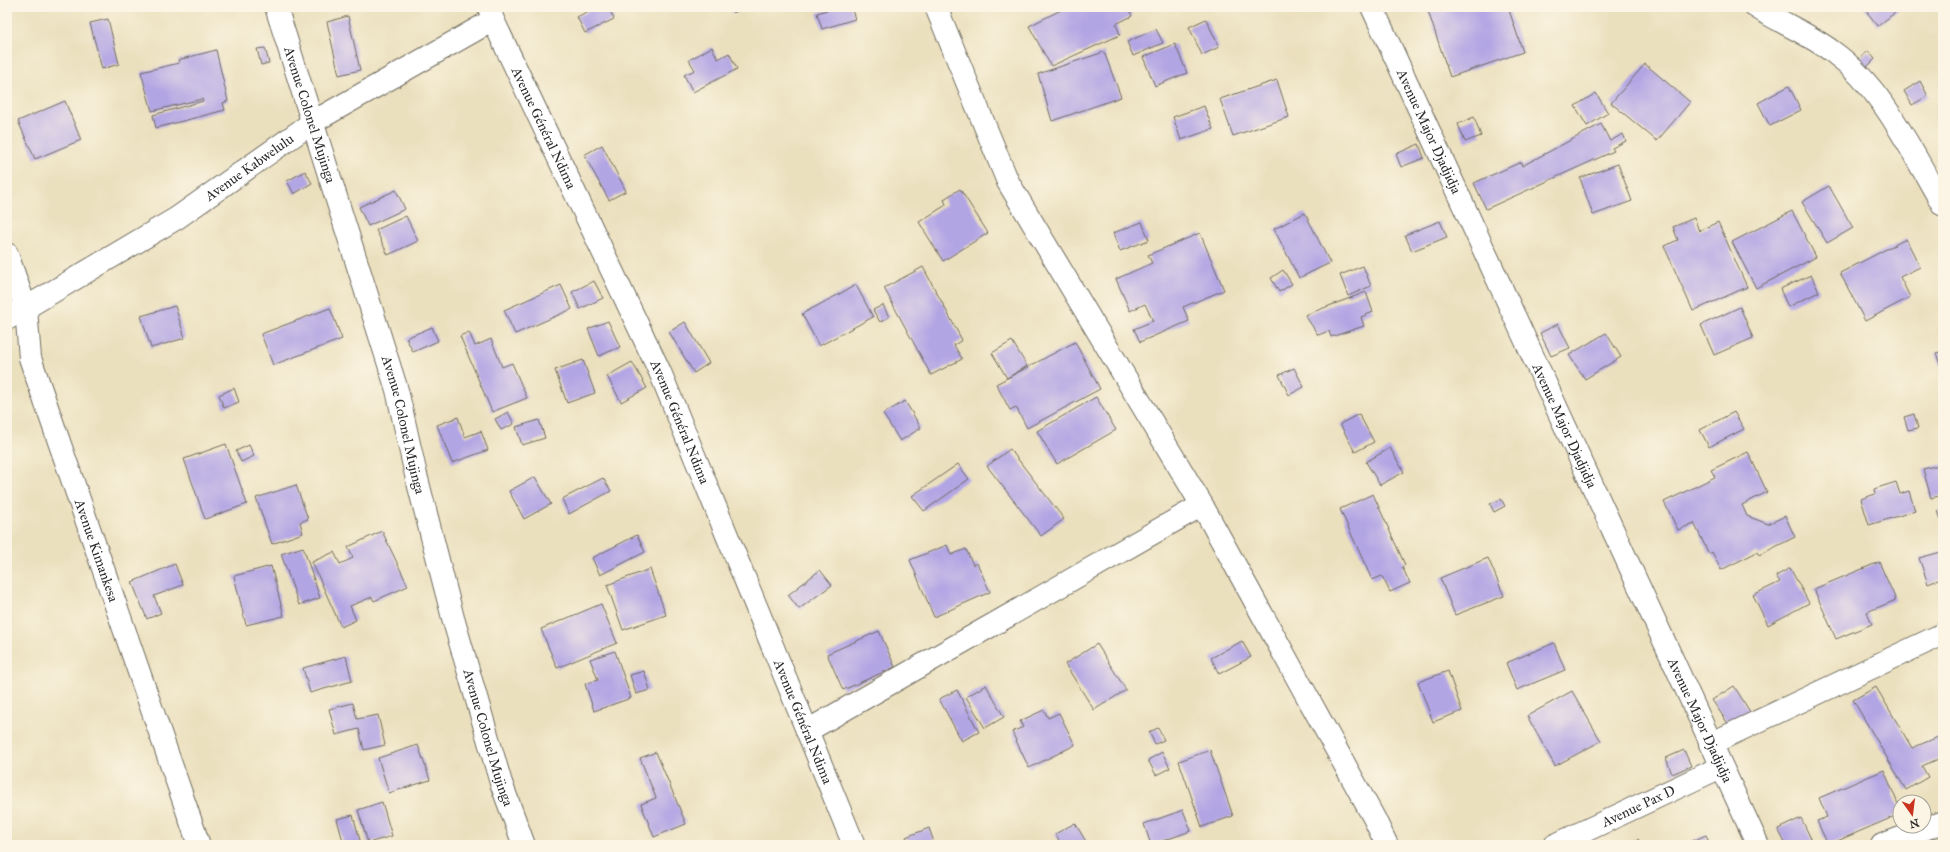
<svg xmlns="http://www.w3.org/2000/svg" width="1950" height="852" font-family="'IM FELL Great Primer',serif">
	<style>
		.building { fill: #b2a5e4 }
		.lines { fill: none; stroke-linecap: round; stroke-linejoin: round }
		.minor-casing { stroke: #6e6a5e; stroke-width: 24 }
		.minor { stroke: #fff; stroke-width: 22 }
		.labels { text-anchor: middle; stroke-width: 3.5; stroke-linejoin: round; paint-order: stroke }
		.street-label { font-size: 14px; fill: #2b2b2b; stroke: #fcf5e5 }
	</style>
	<rect width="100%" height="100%" fill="#fcf5e5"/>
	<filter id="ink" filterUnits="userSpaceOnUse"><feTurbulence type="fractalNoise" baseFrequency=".025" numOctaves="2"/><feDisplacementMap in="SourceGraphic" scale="8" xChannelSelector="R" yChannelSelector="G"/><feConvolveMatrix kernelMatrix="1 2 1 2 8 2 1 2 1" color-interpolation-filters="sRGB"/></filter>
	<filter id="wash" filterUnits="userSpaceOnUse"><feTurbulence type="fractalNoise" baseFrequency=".012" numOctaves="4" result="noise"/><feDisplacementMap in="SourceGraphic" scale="16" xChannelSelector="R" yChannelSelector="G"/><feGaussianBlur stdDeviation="0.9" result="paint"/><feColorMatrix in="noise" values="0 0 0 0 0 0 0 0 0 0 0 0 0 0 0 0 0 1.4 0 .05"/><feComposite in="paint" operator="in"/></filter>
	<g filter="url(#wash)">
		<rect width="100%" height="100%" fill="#ebe0be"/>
		<g id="blocks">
			<!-- building -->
			<path class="building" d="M596,7h12l6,12 -29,14 -8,-16z
				M730,7h16l-13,6z
				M837,7h14l4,12 -33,10 -5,-16z
				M1067,7h61l4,9 -16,8 4,11 -69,31 -22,-40z
				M1508,7l15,45 -73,25 -23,-69z
				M1534,7h16l-14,5z
				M1863,7h39l-24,19z
				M348,16l12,54 -21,5 -12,-53z
				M108,19l11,45 -17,5 -12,-46z
				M1206,19l13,28 -17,8 -13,-28z
				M1156,29l7,14 -30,13 -6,-14z
				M1175,44l12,29 -32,13 -12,-29z
				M712,47l6,12 11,-6 8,16 -44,23 -9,-17 11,-5 -6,-10z
				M265,48l4,15 -8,2 -4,-16z
				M216,50l12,51 -5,2 2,7 -69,18 -3,-13 50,-14 -1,-2 -50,12 -11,-39 38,-9 -1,-3z
				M1868,51l7,8 -8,8 -8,-8z
				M1104,52l17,45 -69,24 -14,-47z
				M1645,64l45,38 -33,39 -46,-38z
				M1277,80l12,37 -56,19 -13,-37z
				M1920,81l8,15 -16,9 -8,-14z
				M1789,86l12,24 -31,16 -12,-23z
				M1596,93l12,20 -21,13 -12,-20z
				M65,101l16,39 -46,19 -17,-38z
				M1204,106l9,23 -32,11 -8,-23z
				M1474,117l7,19 -16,6 -7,-18z
				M1601,124l9,17 13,-7 3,7 -14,7 2,3 -128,58 -12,-26 47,-21 1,4z
				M1419,144l5,14 -23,9 -5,-13z
				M602,145l24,46 -17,9 -25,-45z
				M1618,164l14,37 -39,14 -13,-37z
				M305,171l7,12 -18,11 -7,-13z
				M1829,186l24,42 -26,15 -25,-41z
				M960,189l28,44 -45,28 -24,-39 27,-17 -2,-6z
				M396,190l9,19 -37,17 -9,-19z
				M1792,211l24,46 -60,31 -24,-46z
				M1305,213l25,50 -31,15 -25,-49z
				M406,216l12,25 -30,14 -12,-25z
				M1694,218l5,13 19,-9 29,65 -54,24 -29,-65 14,-6 -5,-13z
				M1440,221l7,16 -35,14 -7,-16z
				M1142,222l7,18 -29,11 -7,-18z
				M1200,233l24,57 -41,17 6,14 -49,21 -6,-13 19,-8 -8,-17 -15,7 -14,-32 36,-16 -4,-8z
				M1906,239l14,28 -20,10 10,20 -45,24 -25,-48z
				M1363,266l8,20 -23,10 -8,-21z
				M923,267l39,73 -8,5 8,14 -31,16 -47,-87z
				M1283,270l9,14 -13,8 -8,-14z
				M1811,275l8,17 -31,15 -8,-18z
				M594,281l9,17 -23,11 -8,-17z
				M561,285l11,24 -57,25 -11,-24z
				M856,285l17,32 -54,29 -17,-32z
				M1366,292l7,20 -12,5 3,9 -33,11 -2,-6 -11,4 -13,-20z
				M883,305l6,12 -9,5 -7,-12z
				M175,306l10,32 -34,10 -10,-32z
				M1740,307l13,31 -39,17 -13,-30z
				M330,308l12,31 -69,26 -12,-31z
				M608,321l12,26 -21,9 -11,-27z
				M685,322l24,41 -15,10 -25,-41z
				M1558,324l12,24 -19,8 -11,-23z
				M432,327l6,14 -25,11 -7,-14z
				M469,332l6,14 16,-7 11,28 10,-4 15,35 -35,14 -32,-76z
				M1606,333l15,24 -36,22 -16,-24z
				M1012,341l15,25 -20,12 -15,-25z
				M1075,342l25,47 -73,39 -11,-21 -6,3 -14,-26z
				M1943,351v22l-7,-20z
				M583,360l12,33 -28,10 -12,-33z
				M632,362l15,26 -26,14 -14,-26z
				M1294,368l10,19 -15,8 -10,-20z
				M234,388l5,14 -15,6 -5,-13z
				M1096,397l20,33 -59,34 -20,-33z
				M905,401l16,27 -21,13 -17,-27z
				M508,412l6,12 -13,6 -6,-11z
				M1734,412l10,17 -35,18 -9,-17z
				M1359,414l15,28 -19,10 -15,-28z
				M1914,414l4,14 -10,2 -4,-13z
				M458,417l7,20 16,-6 7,19 -36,13 -15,-38z
				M539,420l6,18 -23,7 -6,-18z
				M226,444l21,60 -42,15 -21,-60z
				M249,445l5,11 -13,6 -5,-11z
				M1390,448l14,24 -24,13 -14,-23z
				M1010,449l54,70 -23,17 -54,-70z
				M1748,452l19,40 -25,13 5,11 21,8 17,-8 10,21 -36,18 -2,-3 -36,18 -9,-18 -3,2 -15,-31 -16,7 -14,-28 51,-25 -4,-7z
				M958,464l11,15 -45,32 -12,-15z
				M1943,464v31l-12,3 -8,-29z
				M535,477l16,27 -27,15 -15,-28z
				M603,478l8,13 -42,23 -7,-15z
				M1896,482l4,12 9,-3 6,20 -46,14 -8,-26 14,-5 -1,-5z
				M296,485l12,34 -8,3 3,11 -31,11 -16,-46z
				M1373,494l32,71 -3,2 8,16 -20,9 -8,-16 -10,4 -32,-71z
				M1501,499l4,7 -11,6 -4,-8z
				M1943,509v16l-5,-14z
				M382,531l26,55 -34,15 -2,-4 -22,9 6,14 -15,7 -29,-65 22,-10 6,12 13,-6 -5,-11z
				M637,535l8,17 -45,23 -8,-17z
				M947,545l4,10 15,-6 7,16 4,-2 13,29 -56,25 -24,-57z
				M303,547l17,51 -21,7 -18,-51z
				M1941,552l2,5v21l-15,6 -9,-26z
				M1488,558l16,38 -49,19 -15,-37z
				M1879,562l17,38 -29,12 5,12 -36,15 -22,-50z
				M175,564l8,21 -29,11 7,17 -14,6 -15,-37z
				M271,566l13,50 -38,9 -12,-49z
				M1790,568l19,35 -41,22 -15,-30 27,-13 -4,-6z
				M650,569l16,46 -43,15 -16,-45z
				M820,570l12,15 -33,24 -11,-14z
				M601,604l16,39 -60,25 -16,-39z
				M879,631l16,36 -52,23 -16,-36z
				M1242,641l9,16 -32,17 -8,-16z
				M1554,643l11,27 -48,20 -11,-27z
				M1097,644l29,46 -32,20 -29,-46z
				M615,651l16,47 -37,13 -9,-27 13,-4 -8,-21z
				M346,656l6,25 -42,12 -7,-25z
				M644,671l6,19 -14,4 -6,-19z
				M1448,671l14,40 -29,11 -15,-40z
				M986,685l18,32 -19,11 -19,-31z
				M1734,686l18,29 -21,13 -19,-28z
				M1876,687l36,61 31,-13v22l-21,9 6,11 -22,13 -53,-90z
				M957,690l22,42 -17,9 -23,-42z
				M1572,691l29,50 -46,25 -28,-50z
				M353,703l4,16 21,-4 7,30 -21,5 -5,-21 -23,6 -7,-26z
				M1044,710l4,8 11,-5 16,32 -46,23 -17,-36 11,-5 -3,-6z
				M1158,728l6,12 -9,4 -6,-12z
				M418,745l12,35 -41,13 -11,-35z
				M1210,750l23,66 -31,11 -23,-66z
				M1684,750l7,16 -19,8 -6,-16z
				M656,752l30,72 -32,13 -13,-33 15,-6 -16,-40z
				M1162,752l8,16 -14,7 -8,-15z
				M1884,770l16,39v5l-72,31 -11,-24 10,-4 -8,-19z
				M382,802l10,34 -24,7 -10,-33z
				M1183,810l8,21 -40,14 -7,-21z
				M353,815l8,29 -17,1 -7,-26z
				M1801,818l13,27h-28l-8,-16z
				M1075,823l13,22h-26l-7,-11z
				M929,828l6,17h-26l-3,-8z
				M1706,835l4,10h-27z
				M1638,839l4,6h-15z"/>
		</g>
	</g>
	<g filter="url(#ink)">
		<use href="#blocks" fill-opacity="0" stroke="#6e6a5e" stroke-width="1"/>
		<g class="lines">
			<!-- minor casing -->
			<g class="minor-casing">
				<g id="minor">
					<path id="s1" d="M276,7l121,383 19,85 37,143 48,165 23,62"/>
					<path id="s2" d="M489,7l4,13 167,352 194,473"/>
					<path d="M936,7l72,175 194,323 172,313 13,27"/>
					<path id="s3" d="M1372,7l386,838"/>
					<path d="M1756,7c25,16 53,27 77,45 51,37 78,99 110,153"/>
					<path id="s4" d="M7,254l19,55 4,49 169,487"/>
					<path id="s5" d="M7,319l170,-101 136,-96 180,-102"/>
					<path d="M807,731l395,-226"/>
					<path d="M1710,744l233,-110"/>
					<path id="s6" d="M1555,845l166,-78"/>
					<path d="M1882,845l61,-23"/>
				</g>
			</g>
			<!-- minor -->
			<use href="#minor" class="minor"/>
		</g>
	</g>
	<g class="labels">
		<!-- street labels -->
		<g class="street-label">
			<text dy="5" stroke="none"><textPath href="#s1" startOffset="113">Avenue Colonel Mujinga</textPath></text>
			<text dy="5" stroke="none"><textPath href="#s2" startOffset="133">Avenue Général Ndima</textPath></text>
			<text dy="5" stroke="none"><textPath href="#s3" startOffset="137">Avenue Major Djadjidja</textPath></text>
			<text dy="5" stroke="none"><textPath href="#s5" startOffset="286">Avenue Kabwelulu</textPath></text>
			<text dy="5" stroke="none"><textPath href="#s2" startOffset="457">Avenue Général Ndima</textPath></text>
			<text dy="5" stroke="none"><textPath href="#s1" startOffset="437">Avenue Colonel Mujinga</textPath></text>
			<text dy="5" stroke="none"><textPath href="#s3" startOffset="461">Avenue Major Djadjidja</textPath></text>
			<text dy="5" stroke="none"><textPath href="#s4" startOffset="311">Avenue Kimankesa</textPath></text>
			<text dy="5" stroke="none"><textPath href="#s3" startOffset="785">Avenue Major Djadjidja</textPath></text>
			<text dy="5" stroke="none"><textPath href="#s2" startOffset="781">Avenue Général Ndima</textPath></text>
			<text dy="5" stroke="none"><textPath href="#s1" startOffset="761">Avenue Colonel Mujinga</textPath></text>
			<text dy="5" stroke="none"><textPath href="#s6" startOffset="92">Avenue Pax D</textPath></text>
		</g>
	</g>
	<!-- margin -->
	<rect width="1950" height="852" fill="none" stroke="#fcf5e5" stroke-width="24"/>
	<!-- north arrow -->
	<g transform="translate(1912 814) rotate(166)"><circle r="19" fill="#fcf5e5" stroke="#a8a49b"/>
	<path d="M0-3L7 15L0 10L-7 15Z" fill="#c8321e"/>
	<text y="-6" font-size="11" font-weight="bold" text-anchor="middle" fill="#2b2b2b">N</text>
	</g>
</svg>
